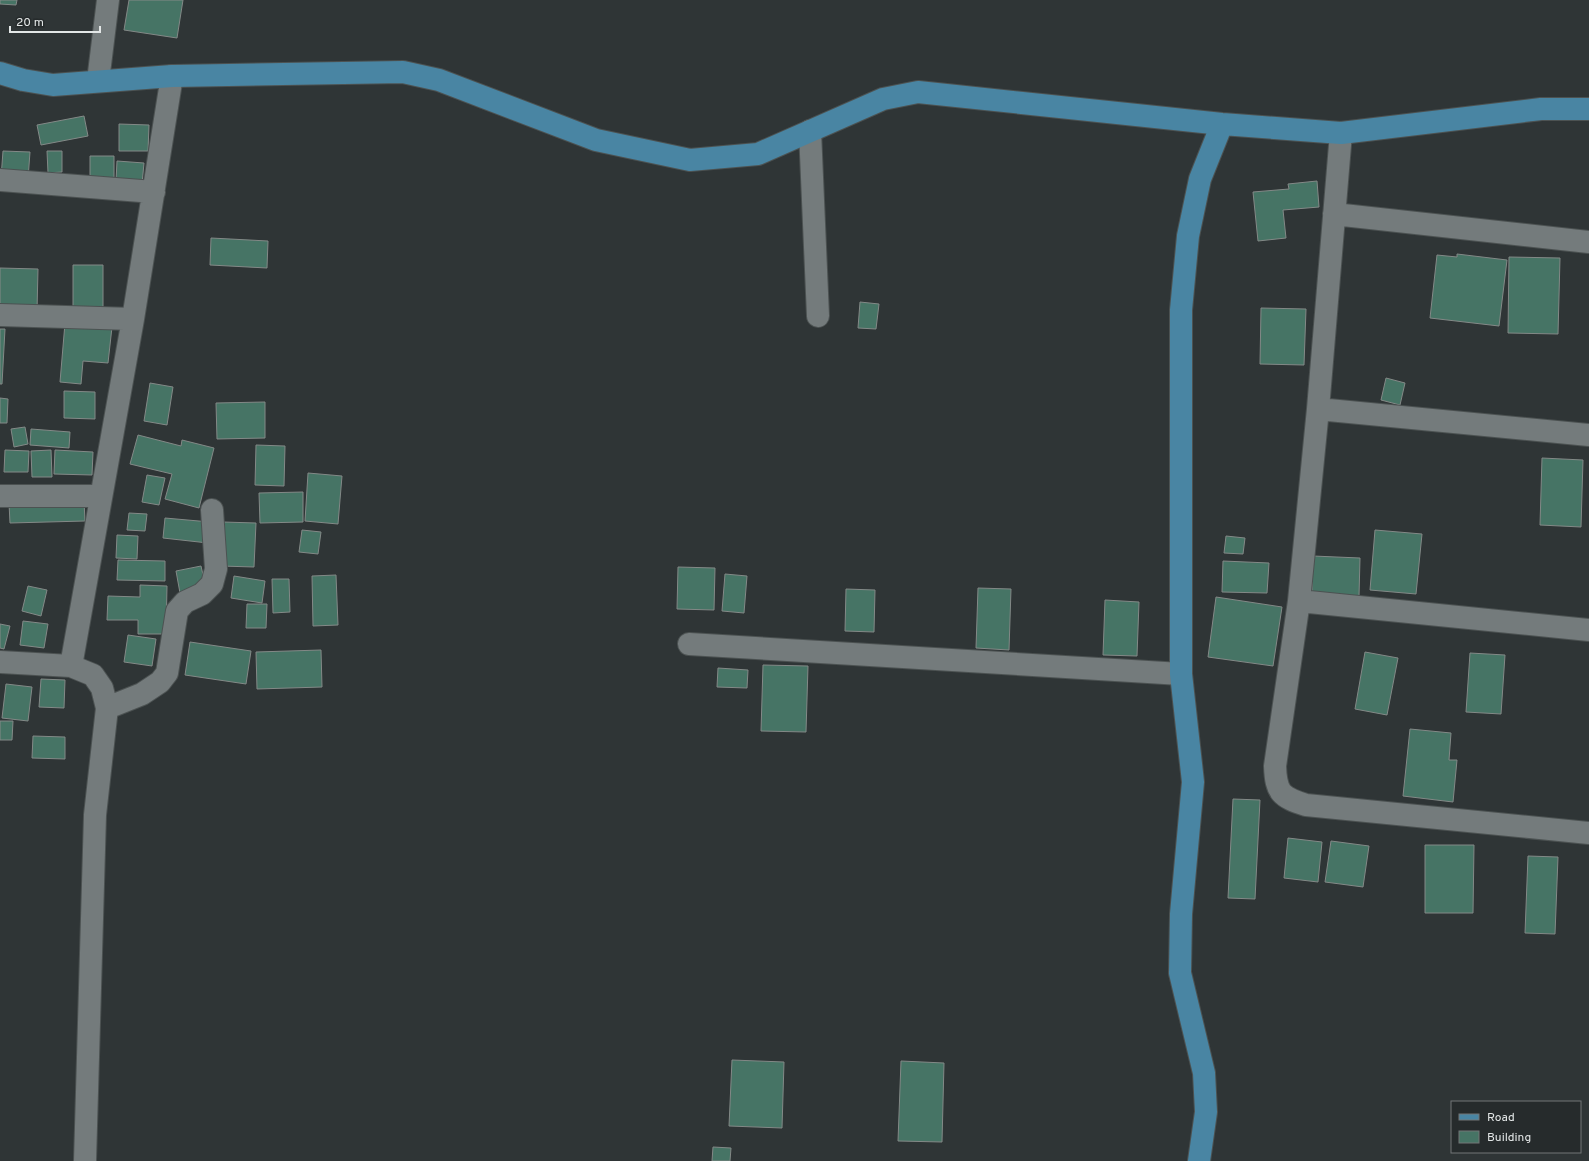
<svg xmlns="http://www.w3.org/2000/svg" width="1589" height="1161" font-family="Overpass,sans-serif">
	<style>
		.building { fill: #467465; stroke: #838987 }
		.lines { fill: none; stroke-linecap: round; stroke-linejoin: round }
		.minor-casing { stroke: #4c5252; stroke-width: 24 }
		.major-casing { stroke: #4c5252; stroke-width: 24 }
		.minor { stroke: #747b7c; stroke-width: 22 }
		.major { stroke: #4985a3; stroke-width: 22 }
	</style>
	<rect width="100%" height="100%" fill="#2f3536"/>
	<!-- building -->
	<path class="building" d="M0,0h17l-1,5 -16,-1z
		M129,0h54l-6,38 -53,-8z
		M84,116l4,20 -47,9 -4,-20z
		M119,124l30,1 -1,26h-29z
		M3,151l27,1 -2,27 -27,-1z
		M47,151h15v21l-14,1z
		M90,156h24v27h-24z
		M117,161l27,2 -2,21 -26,-3z
		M1317,181l2,26 -36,3 3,28 -28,3 -5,-49 36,-3 -1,-5z
		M211,238l57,3 -1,27 -57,-3z
		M1457,254l50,6 -8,66 -69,-8 7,-63 20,2z
		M1509,257l51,1 -2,76 -50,-1z
		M73,265h30v44h-30z
		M0,268l38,1 -1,42 -37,-1z
		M860,302l19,2 -3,25 -18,-1z
		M1261,308l45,1 -2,56 -44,-1z
		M65,323l47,4 -4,36 -25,-2 -2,23 -21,-2z
		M0,329h5l-3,55h-2z
		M1386,378l19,5 -5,22 -19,-5z
		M150,383l23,4 -6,38 -23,-4z
		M64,391l31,1v27l-31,-1z
		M0,398l8,1 -1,24h-7z
		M265,402v36l-48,1 -1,-36z
		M25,427l3,17 -14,3 -3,-18z
		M31,429l39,3 -1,16 -39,-3z
		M138,435l43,11 1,-6 32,8 -15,60 -34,-9 7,-25 -42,-10z
		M256,445l29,1 -1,40 -29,-1z
		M5,450l24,1 -1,21h-24z
		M51,450l1,27h-20l-1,-26z
		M55,450l38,2 -1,23 -38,-1z
		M1542,458l41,2 -2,67 -41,-2z
		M308,473l34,3 -4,48 -33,-3z
		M147,475l18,3 -6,27 -17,-3z
		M303,492v30l-43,1 -1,-30z
		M84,501l1,20 -75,2 -1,-20z
		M129,513l18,1 -2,17 -18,-1z
		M165,518l45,4 -2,21 -45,-5z
		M223,522l33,1 -2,44 -33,-1z
		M302,530l19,2 -3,22 -19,-2z
		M1375,530l47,4 -6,60 -46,-4z
		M117,535l21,1 -1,23 -21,-1z
		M1226,536l19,2 -2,16 -19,-1z
		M1313,556l47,2 -1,38 -47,-2z
		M118,560l47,1v20l-48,-1z
		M1223,561l46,2 -2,30 -45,-1z
		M201,566l5,22 -26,5 -4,-22z
		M678,567l37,1 -1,42 -37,-1z
		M725,574l22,2 -3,37 -22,-2z
		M336,575l2,50 -25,1 -1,-50z
		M234,576l31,5 -3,22 -31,-5z
		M272,579h17l1,33 -17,1z
		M140,585l27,1 -1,48h-28v-14h-31l1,-24 32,1z
		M28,586l19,4 -6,26 -19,-5z
		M978,588l33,1 -2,61 -33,-2z
		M846,589l29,1 -1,42 -29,-1z
		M1216,597l66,10 -9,59 -65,-9z
		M1105,600l34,2 -2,54 -34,-1z
		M247,604h20l-1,24h-20z
		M23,621l25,3 -4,24 -24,-3z
		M0,624l10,2 -6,23 -4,-1z
		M128,635l28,4 -4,27 -28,-4z
		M190,642l61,9 -5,33 -61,-9z
		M321,650l1,37 -65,2 -1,-37z
		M1365,652l33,6 -11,57 -32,-6z
		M1470,653l35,2 -4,59 -35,-2z
		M763,665l45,1 -2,66 -45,-1z
		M718,668l30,2 -1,18 -30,-1z
		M41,679l24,1 -1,28 -25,-1z
		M6,684l26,3 -4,34 -26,-3z
		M0,721h13l-1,19h-12z
		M1410,729l41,4 -2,27h8l-4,42 -50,-6z
		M33,736l32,1v22l-33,-1z
		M1233,799l27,1 -5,99 -27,-1z
		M1288,838l34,4 -4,40 -34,-4z
		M1331,841l38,5 -6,41 -38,-5z
		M1425,845h49l-1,68h-48z
		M1528,856l30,1 -3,77 -30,-1z
		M732,1060l52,2 -2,66 -53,-2z
		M901,1061l43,2 -2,79 -44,-1z
		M713,1147l18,1 -1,13h-18z"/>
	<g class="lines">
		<!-- minor casing -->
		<g class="minor-casing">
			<path id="minor" d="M98,81l10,-81
				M810,131l8,185
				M1341,133l-23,276 -19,192 -24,165c1,27 6,31 31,39l283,28
				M0,180l154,12
				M1334,214l255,28
				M0,315l133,4
				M1318,409l271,26
				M0,496h101
				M1299,601l290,29
				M689,644l492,30
				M0,662l71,4 22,9 9,13 5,20 -12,107 -10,346
				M71,666l62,-347 39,-243
				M107,708l35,-14 18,-12 7,-9 10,-62 8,-9 17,-8 10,-10 4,-15 -4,-59"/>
		</g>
		<!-- major casing -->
		<g class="major-casing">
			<path id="major" d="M0,73l23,7 30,5 119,-9 231,-4 36,8 157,60 94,20 68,-6 125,-55 35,-7 304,32 119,9 200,-24h48
				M1199,1161l7,-49 -2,-39 -24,-100 1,-59 12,-132 -12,-108v-364l7,-74 12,-57 22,-55"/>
		</g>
		<!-- minor -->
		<use href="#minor" class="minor"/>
		<!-- major -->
		<use href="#major" class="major"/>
	</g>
	<!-- legend -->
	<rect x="1451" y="1101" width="130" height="52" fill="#262b2c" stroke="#727677"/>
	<rect x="1459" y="1114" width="20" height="6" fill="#4985a3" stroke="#727677"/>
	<text x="1487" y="1121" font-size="12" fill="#e3e7e7">Road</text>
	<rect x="1459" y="1131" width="20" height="12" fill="#467465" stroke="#727677"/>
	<text x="1487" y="1141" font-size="12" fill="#e3e7e7">Building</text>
	<!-- scale -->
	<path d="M10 26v6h90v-6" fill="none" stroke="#e3e7e7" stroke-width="2"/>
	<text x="16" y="26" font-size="12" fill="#e3e7e7" stroke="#262b2c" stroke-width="3" paint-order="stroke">20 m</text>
</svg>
